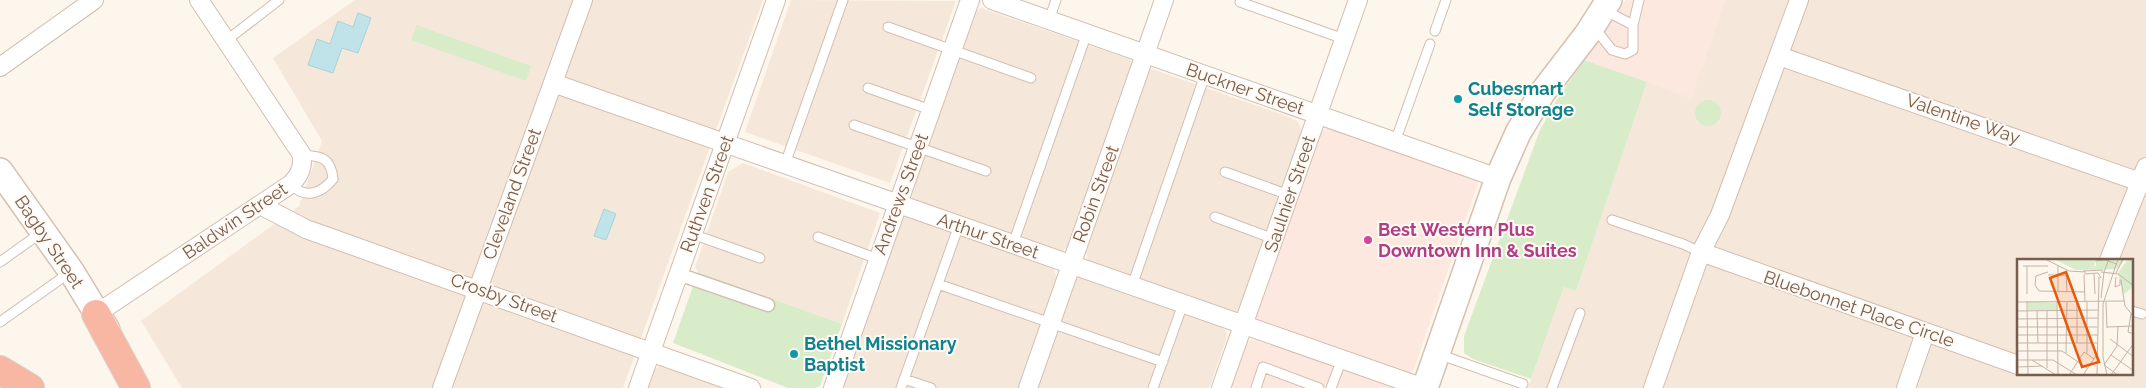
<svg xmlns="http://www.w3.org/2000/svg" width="2146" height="388" font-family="Raleway,sans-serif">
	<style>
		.residential { fill: #f5e8da; fill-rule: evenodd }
		.commercial { fill: #fde8e0 }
		.green { fill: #d8ecc9 }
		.water { fill: #bfe3e8; stroke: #a5d3da }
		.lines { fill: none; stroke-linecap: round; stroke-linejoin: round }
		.service-casing { stroke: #d1beb0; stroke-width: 11 }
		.pedestrian-casing { stroke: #d1beb0; stroke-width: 15 }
		.minor-casing { stroke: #d1beb0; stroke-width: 20 }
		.secondary-casing { stroke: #d6c0b0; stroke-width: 28 }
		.motorway-casing { stroke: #dad1cd; stroke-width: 30 }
		.service { stroke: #fff; stroke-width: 9 }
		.pedestrian { stroke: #fff; stroke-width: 12 }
		.minor { stroke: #fff; stroke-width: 18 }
		.secondary { stroke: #fff; stroke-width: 25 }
		.motorway { stroke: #f7b7a3; stroke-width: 28 }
		.culture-dot { fill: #0f9aa8; stroke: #fffaf3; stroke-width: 2 }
		.hotel-dot { fill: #d1479c; stroke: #fffaf3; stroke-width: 2 }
		.labels { text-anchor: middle; stroke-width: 4; stroke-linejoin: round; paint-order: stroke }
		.street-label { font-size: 18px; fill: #7a5c4d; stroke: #fffaf3 }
		.culture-label { font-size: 18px; font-weight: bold; fill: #0d838f; stroke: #fffaf3; text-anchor: start }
		.hotel-label { font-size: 18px; font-weight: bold; fill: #b23c85; stroke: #fffaf3; text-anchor: start }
		.inset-road { fill: none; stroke: #c5b3a7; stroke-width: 1 }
		.view { fill: #e8590c; fill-opacity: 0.15; stroke: #e8590c; stroke-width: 2.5 }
		.inset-edge { fill: none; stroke: #7a5c4d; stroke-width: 2.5 }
	</style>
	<rect width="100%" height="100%" fill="#fdf6ec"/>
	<!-- residential -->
	<path class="residential" d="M355,0h408l-140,388h-441l-41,-67 158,-115 23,-65 -49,-83z
		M791,0l165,1 -66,182 -145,-51z
		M1725,0h421v388h-618l36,-101 12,4 71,-209 44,15zM2018,260h114v114h-114z
		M981,8l148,51 4,4 -65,184 -7,5 -144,-50 -5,-4 -1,-5 64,-181z
		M1152,69l137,48 9,5 3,7 1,7 -61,173 -7,4 -139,-48 -7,-5 -2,-7 61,-182z
		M743,163l137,50 -38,111 -144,-52 -3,-5 33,-95z
		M904,215l150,54 3,10 -38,109h-178l58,-168z
		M1078,277l138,46 7,5 4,5 -1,7 -17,48h-171l37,-108z
		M661,365l64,23h-77l7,-19z"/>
	<!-- commercial -->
	<path class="commercial" d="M1626,0h99l-34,98 -107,-38z
		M1331,128l144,52 3,3 -64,186 -4,5 -151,-51 -3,-5 63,-184 5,-5z
		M1253,339l145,49h-171l16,-44z"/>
	<!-- green -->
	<path class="green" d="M417,25l114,41 -5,15 -115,-41z
		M1584,60l63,22 -71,209 -12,-4 -33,92 -58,-20 -9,-6v-17l76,-206 16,-29z
		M1695 113a13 13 0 1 1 26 0a13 13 0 1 1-26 0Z
		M698,272l144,52 -22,62 -5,2h-27l-115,-45z"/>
	<!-- water -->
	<path class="water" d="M358,13l13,5 -13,35 -16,-5 -9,25 -25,-8 9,-26 13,5 8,-23 15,6z
		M604,209l12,5 -10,26 -12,-4z"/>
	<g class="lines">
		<!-- service casing -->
		<g class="service-casing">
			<path id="service" d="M1240,2l104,37
				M1604,10l29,15
				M1049,20l7,-20
				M888,27l143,51
				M1594,27l18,23 13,4 8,-4v-25l6,-25
				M1435,31l11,-31
				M227,40l52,-40
				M868,88l63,22
				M854,125l132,46
				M1395,142l35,-98
				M785,164l58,-164
				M1225,172l64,23
				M291,184c14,16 31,9 42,-5 -2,-21 -11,-23 -31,-24
				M1215,217l59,22
				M1612,220l71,24 18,8
				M692,234l68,24
				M818,237l60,22
				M1013,244l74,-211
				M0,262l42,-30
				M938,284l225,78
				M1132,286l73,-211
				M2132,311l10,3
				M0,322l69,-49
				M1438,354l85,30
				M904,379l27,9
				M901,388l58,-163
				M1153,388l30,-84
				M1256,388l7,-21 56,21
				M1331,388l11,-29
				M1552,388l28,-75"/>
		</g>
		<!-- pedestrian casing -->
		<g class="pedestrian-casing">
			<path id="pedestrian" d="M678,274l90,31"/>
		</g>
		<!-- minor casing -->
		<g class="minor-casing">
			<path id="minor" d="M992,0l506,178
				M1779,56l367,128
				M0,67l94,-67
				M553,83l871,305
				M260,205l46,24 445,159
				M1701,252l317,113
				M2109,260l37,-93
				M96,314l195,-130c9,-9 12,-17 11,-29l-103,-155
				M442,388l141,-388
				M638,388l138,-388
				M833,388l137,-388
				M1028,388l136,-388
				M1221,388l137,-388
				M1653,388l48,-136 19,-37 79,-215
				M1906,388l19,-55"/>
		</g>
		<!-- secondary casing -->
		<g class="secondary-casing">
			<path id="secondary" d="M0,171l71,100 36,59
				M1425,388l73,-210 20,-45 24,-40 46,-60 21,-33"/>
		</g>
		<!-- motorway casing -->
		<g class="motorway-casing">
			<path id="motorway" d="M96,314l40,74
				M0,370l30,18"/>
		</g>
		<!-- service -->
		<use href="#service" class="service"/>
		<!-- pedestrian -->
		<use href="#pedestrian" class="pedestrian"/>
		<!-- minor -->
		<use href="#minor" class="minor"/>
		<!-- secondary -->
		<use href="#secondary" class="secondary"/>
		<!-- motorway -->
		<use href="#motorway" class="motorway"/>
	</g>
	<!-- markers -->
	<g class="culture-dot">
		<circle cx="1458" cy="99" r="5"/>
		<circle cx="794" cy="354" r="5"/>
	</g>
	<circle class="hotel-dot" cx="1368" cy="240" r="5"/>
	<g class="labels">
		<!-- street labels -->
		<g class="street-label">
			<text transform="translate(1245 89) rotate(19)" y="6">Buckner Street</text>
			<text transform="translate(1963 119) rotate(19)" y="6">Valentine Way</text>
			<text transform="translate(512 194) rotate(-70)" y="6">Cleveland Street</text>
			<text transform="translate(707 194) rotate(-70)" y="6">Ruthven Street</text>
			<text transform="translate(901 194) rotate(-70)" y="6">Andrews Street</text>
			<text transform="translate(1096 194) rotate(-70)" y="6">Robin Street</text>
			<text transform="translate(1290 194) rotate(-71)" y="6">Saulnier Street</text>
			<text transform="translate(235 221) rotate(-34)" y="6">Baldwin Street</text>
			<text transform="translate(988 236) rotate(19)" y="6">Arthur Street</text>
			<text transform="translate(49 242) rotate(56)" y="6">Bagby Street</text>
			<text transform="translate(504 298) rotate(20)" y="6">Crosby Street</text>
			<text transform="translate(1859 309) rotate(19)" y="6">Bluebonnet Place Circle</text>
		</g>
		<!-- culture labels -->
		<g class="culture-label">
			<text x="1468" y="95">Cubesmart<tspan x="1468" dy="21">Self Storage</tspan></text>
			<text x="804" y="350">Bethel Missionary<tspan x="804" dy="21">Baptist</tspan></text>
		</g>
		<!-- hotel labels -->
		<g class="hotel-label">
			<text x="1378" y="236">Best Western Plus<tspan x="1378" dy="21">Downtown Inn &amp; Suites</tspan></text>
		</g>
	</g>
	<!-- overview -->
	<g transform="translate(2017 259)">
		<rect width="116" height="116" fill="#fdf6ec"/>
		<path d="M37,0h41l-1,7 -4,2 6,-2v-7h30l-10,10 -40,1zM111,0h5v28l-9,7 -6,-21zM11,42l28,2 1,7h-29z" fill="#d8ecc9"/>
		<path class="inset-road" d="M28,0l24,12 17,1M78,2l10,-1 12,4M6,7h25M10,7v28M66,12l20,-1M31,13l-12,4 -1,9 4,6 46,1M84,13l17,2 16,12M99,14l7,-14M67,15l14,-1 3,5M77,15l1,20M31,16h18l1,17M67,16l1,26M99,18l-1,10 5,-2v-6M104,21l4,26 9,11M41,33v-26M84,39l3,-26 5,-13M10,42l1,74M40,42l1,74M0,43l1,73M0,43l107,-1M60,43v41M70,43v51M89,43l1,26M0,52l81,-1M20,52l1,32M114,55l-3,18 6,2M0,60l81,-1M101,67l-1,20 -13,19 14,10M0,68h80M90,68l27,-1M0,76h81M93,80l24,18M0,84h80M0,92h45l25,17M49,94l1,-51M94,96l23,16M0,101h36l24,15M15,101l24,15M0,108l25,-1M30,109v-57M52,116l15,-23 10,7M66,116l15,-22M80,116l2,-98M90,116l-4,-18v-53l15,-45M94,116l23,-32"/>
		<path class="view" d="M49,13l33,90 -17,5 -32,-89z"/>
		<rect width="116" height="116" class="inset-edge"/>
	</g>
</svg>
